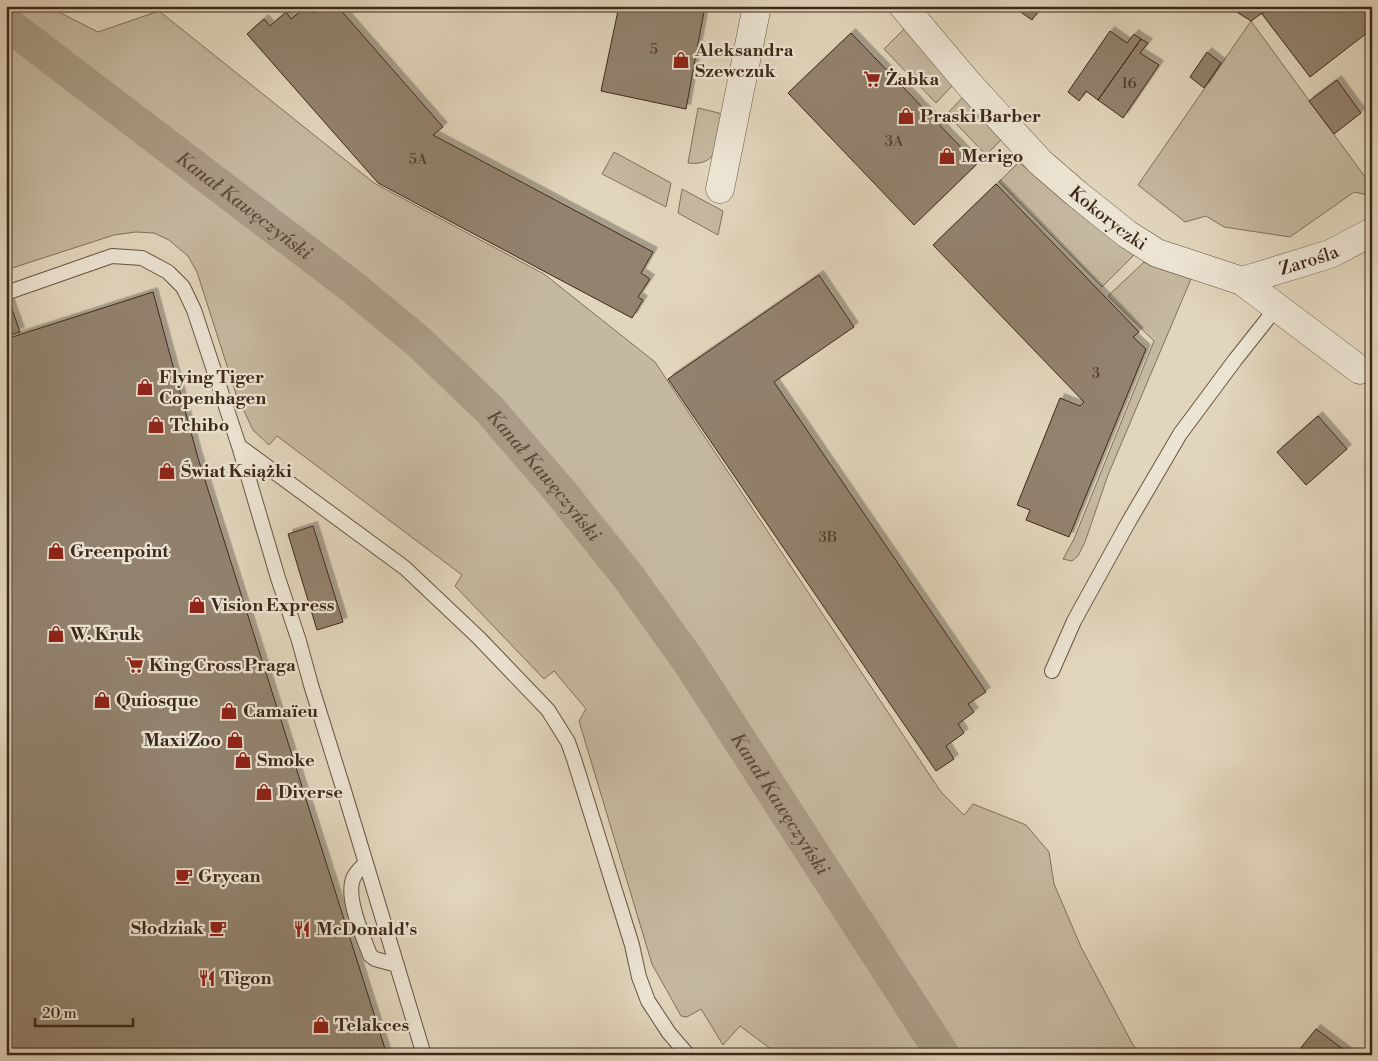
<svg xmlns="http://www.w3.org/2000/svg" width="1378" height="1061" font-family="'Libre Bodoni',serif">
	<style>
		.green { fill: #c5b8a0; stroke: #81705c }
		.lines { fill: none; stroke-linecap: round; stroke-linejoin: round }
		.canal { stroke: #a99b85; stroke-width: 34 }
		.building { fill: #92826e; stroke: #3d2919; filter: url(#shadow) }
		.lane-casing { stroke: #665442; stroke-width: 16 }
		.street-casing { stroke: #665442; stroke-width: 29 }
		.lane { stroke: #ece4d3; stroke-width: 14 }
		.street { stroke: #ece4d3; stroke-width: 28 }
		.labels { text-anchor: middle; stroke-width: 4.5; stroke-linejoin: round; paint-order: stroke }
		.number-label { font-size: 15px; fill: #523f2e }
		.poi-label { font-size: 18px; font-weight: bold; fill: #3d2919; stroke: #ece4d3; text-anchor: start }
		.street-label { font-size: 18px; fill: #3d2919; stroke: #ece4d3 }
		.water-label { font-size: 19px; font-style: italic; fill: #5d4b39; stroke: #ece4d3 }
	</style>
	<defs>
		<filter id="shadow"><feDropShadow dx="4.5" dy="-4.5" stdDeviation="0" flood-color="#0004"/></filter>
	</defs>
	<rect width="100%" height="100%" fill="#e1d5bc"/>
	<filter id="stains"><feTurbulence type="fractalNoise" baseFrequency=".004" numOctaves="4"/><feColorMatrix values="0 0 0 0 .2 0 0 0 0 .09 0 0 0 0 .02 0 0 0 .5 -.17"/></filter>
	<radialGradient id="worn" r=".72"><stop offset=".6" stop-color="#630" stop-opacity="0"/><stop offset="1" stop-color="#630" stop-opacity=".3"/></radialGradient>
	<!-- green -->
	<path class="green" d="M6,6h41l51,26 61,-21 215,172 170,91 111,88 286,430 23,23 9,-11 53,21 23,27 5,32 27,63 52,98 9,10h-363l-39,-29 -17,19 -22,-36 -14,8 -6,-1 -29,-52 -73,-243 7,-12 -32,-38 -10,8 -89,-93 7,-11 -185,-139 -8,9 -16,-15 -17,-36 -39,-122 -9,-16 -19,-16 -15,-7 -18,-1 -22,3 -108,35z
		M1251,21l117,160 4,-2v17l-18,-4 -64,45 -66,-10 -18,-11 -21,6 -47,-37z
		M904,29l49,56 -17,18 -52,-54z
		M963,97l38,43 -15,15 -39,-41z
		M698,108l21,5 3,4c-6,24 -2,50 -34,46z
		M614,152l57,31 -5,24 -64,-33z
		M1019,162l49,43 66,50 -32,32 -103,-105z
		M682,189l41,22 -5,24 -40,-22z
		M1144,262l7,4 40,13 -83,196 -23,67 -7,14 -6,5 -9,-2 11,-20 80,-198 -46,-45z"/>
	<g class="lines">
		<!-- canal -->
		<path class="canal" id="s1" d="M6,23l349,266 64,53 70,67 69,80 69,86 61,85 255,395"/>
	</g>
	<!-- building -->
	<path class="building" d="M307,6l6,7 8,-7h16l106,121 -10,8 220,117 -12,21 9,6 -12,18 5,3 -11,18 -254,-135 -131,-149 17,-15 6,7 16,-14 5,7z
		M619,6h86l-19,103 -85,-18z
		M1012,6h30l-10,14z
		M1235,6h37l-21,15 -19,-12z
		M1272,6h100v23l-62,48 -48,-63z
		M1110,31l17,12 7,-9 7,5 -43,61 -12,-9 -7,10 -11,-9z
		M851,33l126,131 -63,61 -126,-132z
		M1141,39l7,4 -8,10 19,12 -36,53 -25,-18z
		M1207,52l14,11 -17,25 -14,-11z
		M1337,80l24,33 -27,21 -25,-33z
		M996,184l143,148 -6,5 13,12 -77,188 -43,-17 4,-10 -13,-5 43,-107 20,8 4,-4 -151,-157z
		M819,275l35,52 -80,55 212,310 -18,12 6,8 -16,12 6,9 -18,13 8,13 -18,12 -268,-392z
		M6,292l14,40 -14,4z
		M153,292l45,166 189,597h-381v-716z
		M1318,416l29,33 -41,36 -29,-33z
		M313,526l30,96 -26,8 -29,-96z
		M1316,1029l35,26h-56z"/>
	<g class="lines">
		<!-- lane casing -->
		<g class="lane-casing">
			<path id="lane" d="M6,293l106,-37 30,2 26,14 15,15 11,23 45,136 39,132 21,63 12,44 34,109 79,261
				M239,446l166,122 74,70 69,72 20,32 6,17 58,186 7,32 9,24 21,32 19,22
				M1052,671l22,-50 54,-98 52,-89 55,-74 42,-53
				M366,863c-4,4 -8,7 -11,12 -12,18 8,61 15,80l5,4 22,6"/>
		</g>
		<!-- street casing -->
		<g class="street-casing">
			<g id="street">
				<path id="s2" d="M903,6l64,76 73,80 37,32 50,40 30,19 85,28 118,89"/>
				<path d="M720,189l37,-183"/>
				<path id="s3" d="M1242,281l88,-27 42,-22"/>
			</g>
		</g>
		<!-- lane -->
		<use href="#lane" class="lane"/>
		<!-- street -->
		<use href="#street" class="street"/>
	</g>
	<!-- icons -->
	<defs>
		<g id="shop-bare" transform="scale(1.35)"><path d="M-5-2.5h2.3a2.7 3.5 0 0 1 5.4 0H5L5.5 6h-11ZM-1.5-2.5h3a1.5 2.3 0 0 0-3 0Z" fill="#8f2418" stroke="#ece4d3" stroke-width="2.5" paint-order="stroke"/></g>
		<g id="supermarket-bare" transform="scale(1.35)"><path d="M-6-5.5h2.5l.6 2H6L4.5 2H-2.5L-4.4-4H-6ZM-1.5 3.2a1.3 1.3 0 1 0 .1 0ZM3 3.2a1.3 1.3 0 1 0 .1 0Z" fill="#8f2418" stroke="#ece4d3" stroke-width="2.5" paint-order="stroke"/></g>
		<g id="cafe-bare" transform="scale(1.35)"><path d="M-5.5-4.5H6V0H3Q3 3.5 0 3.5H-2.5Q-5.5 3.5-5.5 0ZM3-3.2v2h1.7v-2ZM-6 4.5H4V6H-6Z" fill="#8f2418" stroke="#ece4d3" stroke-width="2.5" paint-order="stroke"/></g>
		<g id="restaurant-bare" transform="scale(1.35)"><path d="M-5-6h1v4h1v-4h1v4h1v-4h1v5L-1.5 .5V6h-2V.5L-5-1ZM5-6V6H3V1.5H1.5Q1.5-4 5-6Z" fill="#8f2418" stroke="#ece4d3" stroke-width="2.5" paint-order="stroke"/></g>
	</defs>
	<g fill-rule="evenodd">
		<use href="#shop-bare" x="681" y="60"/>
		<use href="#supermarket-bare" x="872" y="79"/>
		<use href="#shop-bare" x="906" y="116"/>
		<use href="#shop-bare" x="947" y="156"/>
		<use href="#shop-bare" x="145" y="387"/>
		<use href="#shop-bare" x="156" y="425"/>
		<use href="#shop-bare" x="167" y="471"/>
		<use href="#shop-bare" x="56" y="551"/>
		<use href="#shop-bare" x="197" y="605"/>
		<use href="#shop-bare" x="56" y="634"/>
		<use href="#supermarket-bare" x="135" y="665"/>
		<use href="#shop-bare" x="102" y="700"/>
		<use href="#shop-bare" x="229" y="711"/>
		<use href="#shop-bare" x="235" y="740"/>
		<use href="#shop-bare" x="243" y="760"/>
		<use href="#shop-bare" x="264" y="792"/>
		<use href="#cafe-bare" x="184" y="876"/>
		<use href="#cafe-bare" x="218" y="928"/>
		<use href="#restaurant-bare" x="302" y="929"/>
		<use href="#restaurant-bare" x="207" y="978"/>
		<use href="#shop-bare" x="321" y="1025"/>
	</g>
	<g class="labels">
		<!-- number labels -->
		<g class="number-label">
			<text x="654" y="54">5</text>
			<text x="1129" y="88">16</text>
			<text x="894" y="146">3A</text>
			<text x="418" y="164">5A</text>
			<text x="1096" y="378">3</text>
			<text x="828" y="542">3B</text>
		</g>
		<!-- poi labels -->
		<g class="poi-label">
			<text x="695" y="56">Aleksandra<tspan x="695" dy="21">Szewczuk</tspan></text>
			<text x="886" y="85">Żabka</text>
			<text x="920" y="122">Praski Barber</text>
			<text x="961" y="162">Merigo</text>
			<text x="159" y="383">Flying Tiger<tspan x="159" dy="21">Copenhagen</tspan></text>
			<text x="170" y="431">Tchibo</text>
			<text x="181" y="477">Świat Książki</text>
			<text x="70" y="557">Greenpoint</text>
			<text x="211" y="611">Vision Express</text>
			<text x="70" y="640">W. Kruk</text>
			<text x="149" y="671">King Cross Praga</text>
			<text x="116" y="706">Quiosque</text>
			<text x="243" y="717">Camaïeu</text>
			<text x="221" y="746" text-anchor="end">Maxi Zoo</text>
			<text x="257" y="766">Smoke</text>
			<text x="278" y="798">Diverse</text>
			<text x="198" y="882">Grycan</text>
			<text x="204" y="934" text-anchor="end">Słodziak</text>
			<text x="316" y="935">McDonald's</text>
			<text x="221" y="984">Tigon</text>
			<text x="335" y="1031">Telakces</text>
		</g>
		<!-- street labels -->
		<g class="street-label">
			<text dy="6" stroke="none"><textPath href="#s2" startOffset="296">Kokoryczki</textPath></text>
			<text dy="6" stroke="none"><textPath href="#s3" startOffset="70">Zarośla</textPath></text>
		</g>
		<!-- water labels -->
		<g class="water-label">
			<text dy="7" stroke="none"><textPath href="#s1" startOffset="300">Kanał Kawęczyński</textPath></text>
			<text dy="7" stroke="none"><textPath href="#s1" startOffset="705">Kanał Kawęczyński</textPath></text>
			<text dy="7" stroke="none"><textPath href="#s1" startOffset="1110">Kanał Kawęczyński</textPath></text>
		</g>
	</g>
	<!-- margin -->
	<rect width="1378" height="1061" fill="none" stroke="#e1d5bc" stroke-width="25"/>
	<rect x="8" y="8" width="1363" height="1046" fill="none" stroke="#3d2919" stroke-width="2.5"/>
	<rect x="12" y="12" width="1353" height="1036" fill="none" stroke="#3d2919"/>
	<!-- scale -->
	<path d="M35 1018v8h98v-8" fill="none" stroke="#3d2919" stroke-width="2.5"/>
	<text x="42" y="1018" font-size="15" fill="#3d2919" stroke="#ece4d3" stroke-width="4" paint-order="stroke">20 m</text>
	<rect width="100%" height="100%" filter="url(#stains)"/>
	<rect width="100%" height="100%" fill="url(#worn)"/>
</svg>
